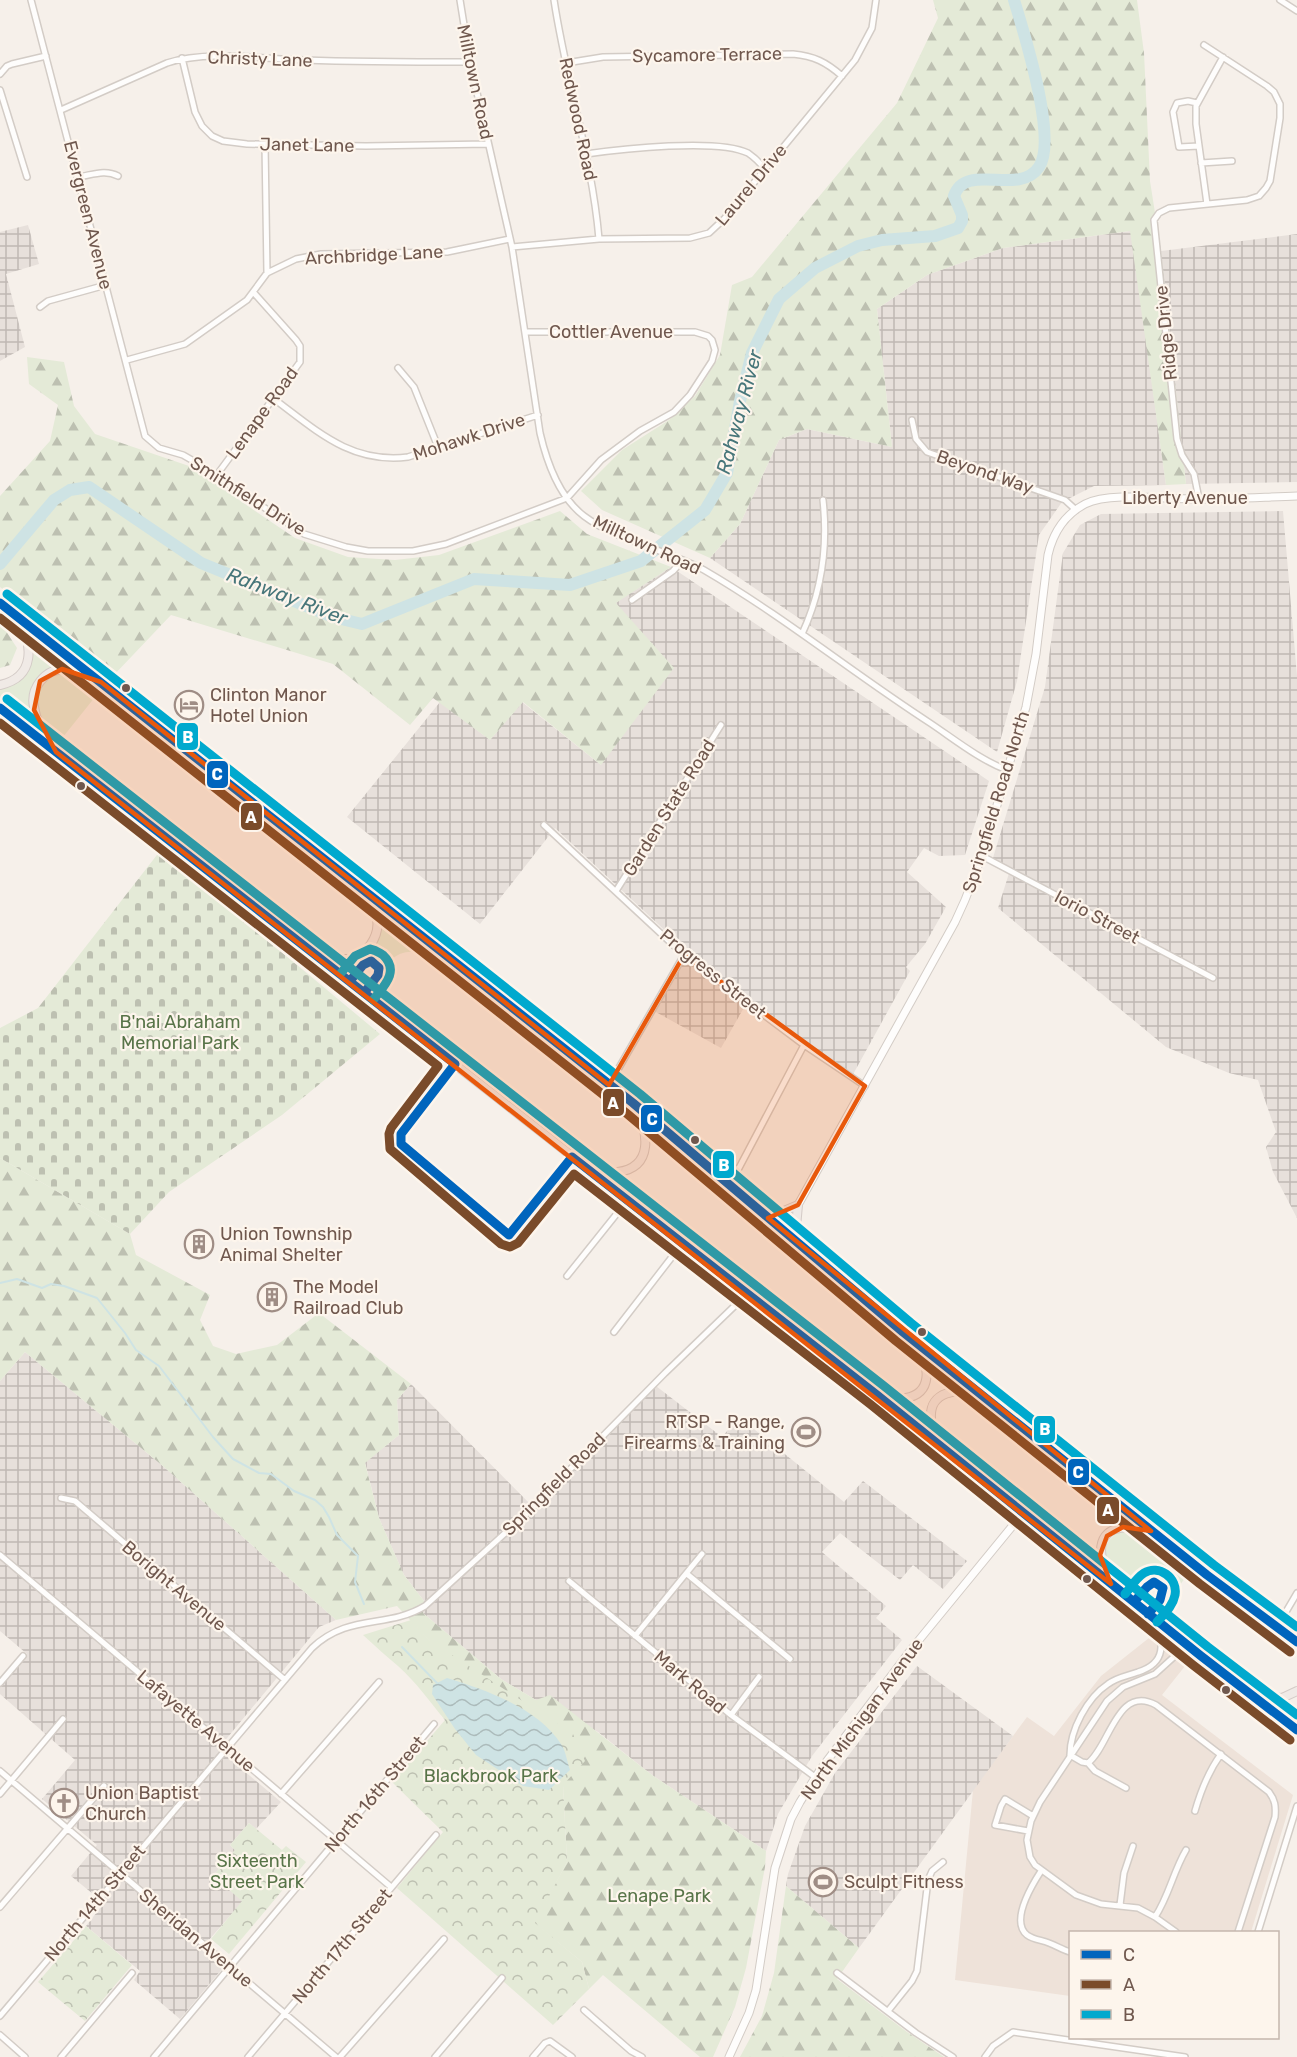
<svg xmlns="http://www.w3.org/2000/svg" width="1297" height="2057" font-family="Rubik,sans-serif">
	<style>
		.residential { fill: #eee2d9 }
		.industrial { fill: url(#industrial-grid) }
		.grass { fill: #e4ead7 }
		.forest { fill: url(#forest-firs) }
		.cemetery { fill: url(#cemetery-stones) }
		.park { fill: url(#park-crowns) }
		.water { fill: url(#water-waves) }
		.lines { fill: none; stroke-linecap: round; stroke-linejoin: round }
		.stream { stroke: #cee3e4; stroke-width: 2 }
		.river { stroke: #cee3e4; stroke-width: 12 }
		.minor-casing { stroke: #d3ccc6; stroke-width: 8 }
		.tertiary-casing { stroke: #d3ccc6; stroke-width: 9 }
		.trunk-casing { stroke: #d4cbc7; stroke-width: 10 }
		.minor { stroke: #fefdfc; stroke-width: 5 }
		.tertiary { stroke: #fefdfc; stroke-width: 7 }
		.trunk { stroke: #f0eae6; stroke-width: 8 }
		.bus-1-casing { stroke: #fdf5ec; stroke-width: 14 }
		.bus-2-casing { stroke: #fdf5ec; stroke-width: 14 }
		.bus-3-casing { stroke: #fdf5ec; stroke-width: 14 }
		.bus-1 { stroke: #0065bd; stroke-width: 9 }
		.bus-2 { stroke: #7a4b2a; stroke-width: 9 }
		.bus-3 { stroke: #00a9ce; stroke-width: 9 }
		.marked { fill: #e8590c; fill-opacity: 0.2; stroke: #e8590c; stroke-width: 4.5; stroke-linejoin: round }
		.bus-dot { fill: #70584e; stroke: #fdf5ec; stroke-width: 2 }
		.labels { text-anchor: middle; stroke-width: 4.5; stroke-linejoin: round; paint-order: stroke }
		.street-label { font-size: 18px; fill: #70584e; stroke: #fdf5ec }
		.poi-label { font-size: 18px; fill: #70584e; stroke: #fdf5ec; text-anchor: start }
		.park-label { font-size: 18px; fill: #587448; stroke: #fdf5ec }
		.water-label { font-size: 20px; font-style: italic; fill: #47767a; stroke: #fdf5ec }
		.line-badge { stroke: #fdf5ec; stroke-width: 2 }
		.badge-label { font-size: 16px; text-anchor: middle; font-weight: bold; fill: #fff }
	</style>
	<defs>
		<pattern id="industrial-grid" width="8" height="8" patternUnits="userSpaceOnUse" patternTransform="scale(1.5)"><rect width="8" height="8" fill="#e7e0db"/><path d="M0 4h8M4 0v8" fill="none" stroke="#c0b8b4"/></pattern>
		<pattern id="forest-firs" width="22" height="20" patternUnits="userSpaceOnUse" patternTransform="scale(1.5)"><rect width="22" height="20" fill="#e4ead7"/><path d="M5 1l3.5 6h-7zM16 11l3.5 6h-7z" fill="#bdc0b1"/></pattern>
		<pattern id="cemetery-stones" width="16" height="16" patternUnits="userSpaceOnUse" patternTransform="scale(1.5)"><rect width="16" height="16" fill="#e4ead7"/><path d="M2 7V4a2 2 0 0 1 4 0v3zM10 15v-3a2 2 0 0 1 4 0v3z" fill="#bdc0b1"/></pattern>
		<pattern id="park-crowns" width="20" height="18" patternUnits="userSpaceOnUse" patternTransform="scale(1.5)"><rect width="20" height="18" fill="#e4ead7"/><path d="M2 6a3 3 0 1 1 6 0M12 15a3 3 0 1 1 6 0" fill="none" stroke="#bdc0b1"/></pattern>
		<pattern id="water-waves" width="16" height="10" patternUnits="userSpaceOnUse" patternTransform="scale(1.5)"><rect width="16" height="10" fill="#cee3e4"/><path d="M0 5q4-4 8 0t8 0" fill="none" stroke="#acbbbb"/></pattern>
	</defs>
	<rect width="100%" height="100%" fill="#f6f0ea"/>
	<!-- residential -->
	<path class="residential" d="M1154,1634l35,27 -27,34 131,100 -42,137h-181v64l-115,-16 18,-190 54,-73 27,19 47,-60z"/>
	<!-- industrial -->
	<path class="industrial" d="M28,225l11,39 -33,10 19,73 -25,14v-129z
		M1131,231l35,254 -72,1 -32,16 -23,33 -22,146 -20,71 -287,-194 30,-34 39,-84 28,-11 85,18 -15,-138 50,-34 76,-27z
		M1297,234v248l-111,2 -25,-233z
		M1283,511l14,165v542l-24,-46 -7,-25 10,-15 -18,-52 -29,-7 -63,-26 -168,-139 13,-41 -19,-6 53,-174 18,-134 17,-28 21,-11z
		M671,567l318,214 -24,74 -26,1 -15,-8 -17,24 39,35 -21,37 -19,23 4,4 -59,107 -105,-74 -25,44 -67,-37 34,-59 -133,-124 -75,96 -133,-107 93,-115 50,38 32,-38 79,63 14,-162z
		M25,1352l139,115 172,153 -17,7 -101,122 63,53 -25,27 -7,-6 -19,22 5,5 -22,26 30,25 -42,48 21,20 -42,50 -46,-39 6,-9 -54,-45 18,-23 -33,-27 26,-31 -55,-46 33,-39 -75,-66v-7l27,-33 -27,-23v-250z
		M411,1384l125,126 120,-124 66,51 17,-20 105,85 19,-21 104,80 -24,28 -30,-24 -13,15 -60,-47 -18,19 64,54 -10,12 26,22 -90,116 -34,58 -12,37 -114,-76 -54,-43 -62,-32 -35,-21 -78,-66 1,-12 -20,-26 -25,-57 -14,-56 34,-27 -2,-35z
		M917,1666l96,70 -154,212 -73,-62 2,-12 17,-48 30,-53z"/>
	<!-- grass -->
	<path class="grass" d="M33,636l33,26 1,4c-21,-2 -34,16 -37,36 -1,8 2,16 4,23l-34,-27v-9c16,-4 30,-17 33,-33 2,-7 0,-14 0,-20z
		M68,672l15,5 15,12 1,3 -40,50c-4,-5 -10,-7 -13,-13 -18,-25 -9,-52 22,-57z
		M381,911l55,46 -1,3c-37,-26 -71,15 -37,44l-2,2h-3l-20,-17 10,-16 -3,-10 3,-4 -5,-3 -3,3 -8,-2 9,-10 -1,-2 6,-14z
		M1123,1530l16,1 8,4 40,32 -4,5 2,6 -8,11 -14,16 5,-12 -3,-9 3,-3 -5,-5 -3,4 -11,-1 -12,11c-9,-7 -20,-13 -27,-21 -13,-15 -2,-33 13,-39z"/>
	<!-- forest -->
	<path class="forest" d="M933,0h204l7,53 6,128 11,70 25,233 -20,1 -36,-254 -127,17 -76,27 -50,34 15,138 -85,-18 -28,11 -39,84 -30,34 -108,-48 -21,-19 41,-41 47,-30 26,-24 25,-41 12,-70 20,-8 145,-174 41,-85z
		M27,357l37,5 10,44 21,28 94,32 106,72 53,19 47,3 44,-5 121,-44 27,23 84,33 -55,36 58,65 -73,97 -78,-63 -33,38 -57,-42 -23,27 -77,-61 -162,-49 -58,61 -113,-89v-91l50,-55 8,-36 -29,-21z
		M0,622l17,26 -7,17 -10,3z
		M0,1158l130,76 6,21 74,40 -10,25 13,26 23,8 41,-9 42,-32 92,71 -14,16 2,35 -34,28 14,55 25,57 20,26 -1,12 78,66 35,21 14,-5 102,80 114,76 -1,16 -19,101 -11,39 -22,50h-13l-97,-82 -14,14 -7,-27 -48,-39 33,-61 -4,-77 -166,-179 -61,14 -172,-153 -139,-115 -25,29z
		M786,1886l73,62 -22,31 70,53 37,25h-204l22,-41 12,-43z"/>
	<!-- cemetery -->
	<path class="cemetery" d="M160,851l220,183 -98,81 -113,77 -39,42 -130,-76v-130l38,-20z"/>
	<!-- park -->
	<path class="park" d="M411,1620l18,20 144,94 12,27 -22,24 4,77 -32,61 47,39 7,27 -36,36 -156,-137 46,-56 -51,-50 53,-62c-15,-18 -29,-38 -47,-54 -12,-10 -23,-20 -35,-31z
		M249,1823l33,27 4,-4 20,16 -77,92 -18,-15 31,-38 -29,-25 22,-26 -5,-5z
		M86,1926l46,39 -47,56 -47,-39z"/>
	<!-- water -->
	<path class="water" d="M447,1678c39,12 91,30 114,66 5,7 6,18 9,26l-21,20 -26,-4 -47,-31 -21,-26 -23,-35 1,-9z"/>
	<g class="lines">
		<!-- stream -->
		<path class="stream" d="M0,1283l17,-4 25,9 9,-4 13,2 33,12 28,35 11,17 23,16 54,71 20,22 26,14 12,1 23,17 21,9 8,7 6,10 8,18 21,21 -3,26 9,22
			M402,1647l35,36"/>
		<!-- river -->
		<path class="river" d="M0,564l54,-64 16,-10 19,-3 112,76 132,54 29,7 112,-45 96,6 71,-24 64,-51 22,-37 13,-72 12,-48 27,-54 36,-31 43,-22 24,-6 53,-4 23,-8 4,-7v-6l-8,-19c12,-35 65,1 85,-29 19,-28 -15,-134 -25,-167"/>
		<!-- minor casing -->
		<g class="minor-casing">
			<path id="minor" d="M31,0l114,436 14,12 24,7 14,8 107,71 42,13 22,4h45l33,-7 121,-46 34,-38 39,-29 34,-19 16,-17 22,-34 3,-11 -3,-10 -4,-4 -13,-4h-169
				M460,0l10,62 42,185 28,186c7,30 19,64 44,83 33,25 84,34 120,54 79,46 150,104 226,153 24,16 50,37 77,47
				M554,0c12,80 38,158 45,239
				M1280,0l17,11
				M182,58l13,54 7,14 10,10 11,5 24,3 119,2 122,-2
				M566,63l37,-6 190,-3c21,2 33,8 49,22
				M0,74l7,-8 5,-2 34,-8
				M0,90l27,87
				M1197,103l-9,-2 -11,2 -4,9 6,35 20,-1
				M61,110l106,-47c41,-13 95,-4 137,-3 56,2 111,2 166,2
				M265,144l2,129
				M586,154c35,-5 132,-16 162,-1 6,4 12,10 17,16
				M1201,163l31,-2
				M78,177c14,-2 27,-8 40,-1
				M1207,204l-11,-80v-18l27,-49
				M512,247l87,-8 91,-1 19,-5 15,-14 131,-159 17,-32 4,-28
				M40,307l8,-6 58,-16
				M127,360l58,-16 62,-44 20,-27 29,-14 25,-5 126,-2 63,-13
				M398,368l16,19 24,60
				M274,399c43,32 77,65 134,58l130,-42
				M912,420l4,19 11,13 138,48 11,10
				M216,476l84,-114v-16l-4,-6 -42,-47
				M1199,499l-5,-25 -12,-19 -5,-16 -23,-219 5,-7 10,-5 78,-8 12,-4 7,-8 4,-7 10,-63v-14l-6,-12 -7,-6 -63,-41
				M632,600l41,-29 9,-10
				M802,634c20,-43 26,-88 21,-134
				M544,825l140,130 120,90 61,41
				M982,856l231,122
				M616,891l105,-166
				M609,1085l75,-130
				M401,1134l54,-70
				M730,1185l74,-140
				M509,1235l63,-78
				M567,1276l60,-75
				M614,1332l68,-88
				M61,1498l14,3 210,179
				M0,1555l391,332
				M687,1574l103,85
				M569,1581l162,134 84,62
				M1277,1627l20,-34
				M635,1636l67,-82
				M0,1683l23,-27
				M731,1715l28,-38
				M1070,1755c0,-25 17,-57 38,-71 9,-7 19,-8 30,-12 29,-9 26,-30 16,-52
				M1070,1755l12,7 6,1
				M1088,1763c22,-17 29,-79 68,-58l113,87c6,8 7,14 6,25l-37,115
				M1088,1763l7,8 31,17
				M0,1771l336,286
				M0,1794l63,-75
				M281,1794l98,-112
				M1195,1811c6,-21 13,-39 26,-57
				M1028,1831l-33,-6 6,-19 4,-7 28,17
				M1041,1871c-9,14 -31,50 -14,64 7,5 15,5 22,8 8,3 14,7 21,9
				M1120,1905l4,-32 9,-27
				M0,1907l104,-121
				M1155,1917c14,-21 18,-45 31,-67
				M1176,1932l-21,-15 -17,-9 -37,-4 -25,-9 -41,-30 -5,-8 -3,-17 4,-19 9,-19 67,-101 16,-14 32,-13 21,-19h23
				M1258,1932l39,-126
				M837,1973l79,60 37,24
				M584,2010l47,41 11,6
				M888,2011l24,-30 5,-10 11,-91 4,-9 11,-9
				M0,2016l312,-368c37,-35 75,-19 113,-42l99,-90 141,-143 82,-79
				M0,2035l25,22
				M61,2057l71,-84
				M154,2057l280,-333
				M248,2057l188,-222
				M340,2057l104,-118
				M435,2057l67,-79
				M533,2057l12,-14 5,-2 22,16
				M985,2057l8,-11 20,-14 172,25"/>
		</g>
		<!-- tertiary casing -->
		<g class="tertiary-casing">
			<path id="tertiary" d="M798,1205l157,-283 10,-22 17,-44 44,-149 10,-53 12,-99c5,-22 16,-40 37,-51 26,-13 84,-4 115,-5 32,0 65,-2 97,-3
				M729,2057l20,-44 7,-23 19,-122 16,-49 9,-17 20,-32 90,-119 113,-138"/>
		</g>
		<!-- trunk casing -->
		<g class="trunk-casing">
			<path id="trunk" d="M0,603l633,500 270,229 304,243 90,67
				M0,685c36,-8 33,-41 18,-66
				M0,708l877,687 324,261 96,74
				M52,745c-8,-12 -16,-23 -18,-38 -4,-19 11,-38 31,-38 8,0 15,4 22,7
				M315,953c11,2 23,7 34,6 17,-3 31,-22 28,-40 -1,-9 -7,-17 -12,-25
				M589,1169c9,1 19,4 29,3 36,-5 30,-40 18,-64
				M798,1205l-2,22 5,18
				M761,1213h18l19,-8
				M877,1395c9,2 20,5 29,3 27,-5 23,-32 13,-50
				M941,1445c-5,-9 -10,-18 -10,-27 -2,-27 27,-30 46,-24
				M1109,1580c-18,-40 -5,-60 39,-50
				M1256,1696l26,2 15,-7"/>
		</g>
		<!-- minor -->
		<use href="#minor" class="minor"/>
		<!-- tertiary -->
		<use href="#tertiary" class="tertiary"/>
		<!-- trunk -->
		<use href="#trunk" class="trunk"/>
		<!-- bus-1 casing -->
		<g class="bus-1-casing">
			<path id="bus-1" d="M0,603l633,500 270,229 304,243 90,67
				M0,708l455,356 -54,70v10l108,91 63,-78 305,238 324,261 96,74
				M350,981l13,-16 8,-4 8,7 -1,7 -14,18
				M1134,1602l13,-15 7,-5 9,6 -3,12 -12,14"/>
		</g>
		<!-- bus-2 casing -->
		<g class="bus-2-casing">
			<path id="bus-2" d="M0,618l625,494 271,229 304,243 90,68
				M0,723l438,343 -47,62 -2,6 1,15 111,95 9,3 8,-4 56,-69 296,230 323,261 97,75"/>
		</g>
		<!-- bus-3 casing -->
		<g class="bus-3-casing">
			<path id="bus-3" d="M7,594l633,500 271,229 303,242 83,62
				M7,699l877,687 324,261 89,68
				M341,973l14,-17 15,-7c6,1 8,3 13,6 17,16 1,31 -10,45
				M1125,1594c6,-7 11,-16 19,-21 15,-9 34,5 31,22 -2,11 -11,19 -18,27"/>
		</g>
		<!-- bus-1 -->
		<use href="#bus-1" class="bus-1"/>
		<!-- bus-2 -->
		<use href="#bus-2" class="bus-2"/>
		<!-- bus-3 -->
		<use href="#bus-3" class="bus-3"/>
	</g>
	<!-- marked area -->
	<path class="marked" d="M62,669l39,13 508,403 75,-130 181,131 -67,119 -30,13 383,313 -28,-4 -16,9 -7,19 11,29 -1055,-832 -22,-42 6,-29z"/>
	<!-- icons -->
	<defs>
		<g id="hotel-ring" transform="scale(1.5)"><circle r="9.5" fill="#fdf5ec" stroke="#9f8d85" stroke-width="1.5"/><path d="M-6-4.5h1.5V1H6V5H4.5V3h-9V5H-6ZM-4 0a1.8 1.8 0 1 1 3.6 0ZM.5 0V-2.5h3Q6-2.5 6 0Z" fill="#9f8d85"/></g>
		<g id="building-ring" transform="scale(1.5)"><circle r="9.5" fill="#fdf5ec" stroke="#9f8d85" stroke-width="1.5"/><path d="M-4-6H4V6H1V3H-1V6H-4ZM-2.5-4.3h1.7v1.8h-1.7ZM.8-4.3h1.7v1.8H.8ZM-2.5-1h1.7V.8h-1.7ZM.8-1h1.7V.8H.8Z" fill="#9f8d85"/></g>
		<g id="stadium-ring" transform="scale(1.5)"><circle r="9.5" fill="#fdf5ec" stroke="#9f8d85" stroke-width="1.5"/><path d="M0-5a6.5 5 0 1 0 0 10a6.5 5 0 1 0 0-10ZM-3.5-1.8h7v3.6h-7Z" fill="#9f8d85"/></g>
		<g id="church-ring" transform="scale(1.5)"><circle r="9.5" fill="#fdf5ec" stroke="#9f8d85" stroke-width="1.5"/><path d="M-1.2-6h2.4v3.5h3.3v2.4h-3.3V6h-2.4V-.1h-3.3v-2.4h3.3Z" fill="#9f8d85"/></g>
	</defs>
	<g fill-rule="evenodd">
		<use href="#hotel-ring" x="189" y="705"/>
		<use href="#building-ring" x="199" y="1244"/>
		<use href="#building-ring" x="272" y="1297"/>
		<use href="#stadium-ring" x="806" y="1432"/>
		<use href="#church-ring" x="64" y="1803"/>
		<use href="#stadium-ring" x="823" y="1882"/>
	</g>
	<!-- markers -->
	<g class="bus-dot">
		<circle cx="126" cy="688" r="5"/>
		<circle cx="81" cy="786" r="5"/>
		<circle cx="695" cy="1140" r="5"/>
		<circle cx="922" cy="1332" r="5"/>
		<circle cx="1087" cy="1579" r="5"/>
		<circle cx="1226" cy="1690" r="5"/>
	</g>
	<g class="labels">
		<!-- street labels -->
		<g class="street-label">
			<text transform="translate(707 55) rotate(-1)" y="6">Sycamore Terrace</text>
			<text transform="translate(260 59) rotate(2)" y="6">Christy Lane</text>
			<text transform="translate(475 82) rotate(78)" y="6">Milltown Road</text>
			<text transform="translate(578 119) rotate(78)" y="6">Redwood Road</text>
			<text transform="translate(307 145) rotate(1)" y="6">Janet Lane</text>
			<text transform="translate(751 185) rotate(-50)" y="6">Laurel Drive</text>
			<text transform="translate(88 215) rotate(76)" y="6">Evergreen Avenue</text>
			<text transform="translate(374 255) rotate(-3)" y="6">Archbridge Lane</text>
			<text x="611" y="338">Cottler Avenue</text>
			<text transform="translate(1166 333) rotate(-96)" y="6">Ridge Drive</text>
			<text transform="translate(262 413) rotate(-54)" y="6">Lenape Road</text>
			<text transform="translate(469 437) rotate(-18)" y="6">Mohawk Drive</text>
			<text transform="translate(985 472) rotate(19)" y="6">Beyond Way</text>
			<text transform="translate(248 496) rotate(32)" y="6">Smithfield Drive</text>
			<text x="1185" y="504">Liberty Avenue</text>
			<text transform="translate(647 545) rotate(25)" y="6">Milltown Road</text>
			<text transform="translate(996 802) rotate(-73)" y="6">Springfield Road North</text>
			<text transform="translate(669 808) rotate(-58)" y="6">Garden State Road</text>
			<text transform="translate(1097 917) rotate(28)" y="6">Iorio Street</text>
			<text transform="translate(713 974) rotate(39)" y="6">Progress Street</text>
			<text transform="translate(554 1484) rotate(-45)" y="6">Springfield Road</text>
			<text transform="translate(174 1586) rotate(40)" y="6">Boright Avenue</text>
			<text transform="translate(690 1682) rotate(40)" y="6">Mark Road</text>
			<text transform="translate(862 1719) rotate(-54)" y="6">North Michigan Avenue</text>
			<text transform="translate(196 1721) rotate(40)" y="6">Lafayette Avenue</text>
			<text transform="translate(375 1794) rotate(-50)" y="6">North 16th Street</text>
			<text transform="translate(95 1903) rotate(-50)" y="6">North 14th Street</text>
			<text transform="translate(196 1938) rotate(40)" y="6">Sheridan Avenue</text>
			<text transform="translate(342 1946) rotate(-50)" y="6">North 17th Street</text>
		</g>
		<!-- poi labels -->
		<g class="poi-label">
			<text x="210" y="701">Clinton Manor<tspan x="210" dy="21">Hotel Union</tspan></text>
			<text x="220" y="1240">Union Township<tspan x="220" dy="21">Animal Shelter</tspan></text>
			<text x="293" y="1293">The Model<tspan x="293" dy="21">Railroad Club</tspan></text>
			<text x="785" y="1428" text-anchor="end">RTSP - Range,<tspan x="785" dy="21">Firearms &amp; Training</tspan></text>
			<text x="85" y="1799">Union Baptist<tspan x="85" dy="21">Church</tspan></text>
			<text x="844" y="1888">Sculpt Fitness</text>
		</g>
		<!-- park labels -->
		<g class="park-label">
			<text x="180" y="1028">B'nai Abraham<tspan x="180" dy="21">Memorial Park</tspan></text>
			<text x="491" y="1782">Blackbrook Park</text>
			<text x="257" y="1867">Sixteenth<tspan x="257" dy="21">Street Park</tspan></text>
			<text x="659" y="1902">Lenape Park</text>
		</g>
		<!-- water labels -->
		<g class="water-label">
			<text transform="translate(739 412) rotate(-75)" y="7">Rahway River</text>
			<text transform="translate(287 596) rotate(21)" y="7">Rahway River</text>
		</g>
	</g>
	<g class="line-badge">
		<rect x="176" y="722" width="23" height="29" rx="6" fill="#00a9ce"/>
		<rect x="206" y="760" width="23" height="29" rx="6" fill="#0065bd"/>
		<rect x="240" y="802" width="23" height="29" rx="6" fill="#7a4b2a"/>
		<rect x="602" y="1088" width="23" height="29" rx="6" fill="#7a4b2a"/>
		<rect x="640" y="1104" width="23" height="29" rx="6" fill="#0065bd"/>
		<rect x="712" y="1150" width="23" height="29" rx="6" fill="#00a9ce"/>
		<rect x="1033" y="1415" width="23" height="29" rx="6" fill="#00a9ce"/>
		<rect x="1067" y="1458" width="23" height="28" rx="6" fill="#0065bd"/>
		<rect x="1096" y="1496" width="24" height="29" rx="6" fill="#7a4b2a"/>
	</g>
	<g class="badge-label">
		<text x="188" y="743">B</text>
		<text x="217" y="780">C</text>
		<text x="251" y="823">A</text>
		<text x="613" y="1109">A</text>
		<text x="652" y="1125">C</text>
		<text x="724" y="1171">B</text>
		<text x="1045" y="1435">B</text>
		<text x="1078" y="1478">C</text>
		<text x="1108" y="1516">A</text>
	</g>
	<!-- legend -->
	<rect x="1069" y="1931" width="210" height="108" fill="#fdf5ec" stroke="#c5b6ad" stroke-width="1.5"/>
	<rect x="1081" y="1950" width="30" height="9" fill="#0065bd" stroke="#c5b6ad" stroke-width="1.5"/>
	<text x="1123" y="1961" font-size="18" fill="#70584e">C</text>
	<rect x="1081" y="1980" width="30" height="9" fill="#7a4b2a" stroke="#c5b6ad" stroke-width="1.5"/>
	<text x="1123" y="1991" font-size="18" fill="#70584e">A</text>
	<rect x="1081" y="2010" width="30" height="9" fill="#00a9ce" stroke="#c5b6ad" stroke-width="1.5"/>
	<text x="1123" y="2021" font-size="18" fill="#70584e">B</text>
</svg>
